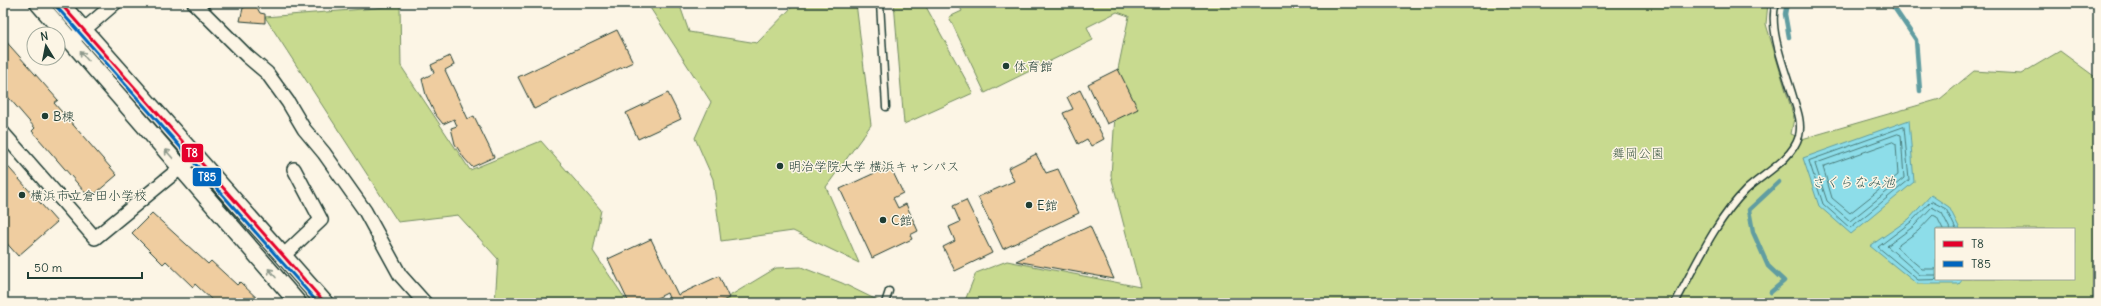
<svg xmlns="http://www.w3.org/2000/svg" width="2101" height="306" font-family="Delius,'Klee One',sans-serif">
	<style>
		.green { fill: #c8da8f; stroke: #748c62; fill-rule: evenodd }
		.water { fill: #8ddde9; stroke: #619da1 }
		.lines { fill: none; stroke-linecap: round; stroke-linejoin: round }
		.shore { stroke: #4b7d7c; stroke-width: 1 }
		.stream { stroke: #619da1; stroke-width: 4.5 }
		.building { fill: #efcda0; stroke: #1f3d34 }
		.service-casing { stroke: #1f3d34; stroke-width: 9 }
		.minor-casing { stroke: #1f3d34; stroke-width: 16 }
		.tertiary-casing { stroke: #1f3d34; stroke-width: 19 }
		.service { stroke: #fcf5e5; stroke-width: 6 }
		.minor { stroke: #fcf5e5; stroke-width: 13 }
		.tertiary { stroke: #fcf5e5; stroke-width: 16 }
		.bus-1-casing { stroke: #fcf5e5; stroke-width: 6 }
		.bus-2-casing { stroke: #fcf5e5; stroke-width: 6 }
		.bus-1 { stroke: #e4002b; stroke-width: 3 }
		.bus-2 { stroke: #0065bd; stroke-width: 3 }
		.oneway { stroke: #8e998c }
		.poi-dot { fill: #1f3d34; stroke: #fcf5e5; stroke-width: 1.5 }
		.labels { text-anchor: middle; stroke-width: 3; stroke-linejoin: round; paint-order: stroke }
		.poi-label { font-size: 13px; fill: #1f3d34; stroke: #fcf5e5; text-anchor: start }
		.park-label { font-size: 13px; fill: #415c46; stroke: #fcf5e5 }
		.water-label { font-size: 14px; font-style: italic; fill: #355d58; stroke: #fcf5e5 }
		.line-badge { stroke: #fcf5e5; stroke-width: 1.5 }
		.badge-label { font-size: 11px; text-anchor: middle; font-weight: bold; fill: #fff }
	</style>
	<rect width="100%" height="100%" fill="#fcf5e5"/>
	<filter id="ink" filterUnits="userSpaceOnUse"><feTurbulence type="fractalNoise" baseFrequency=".025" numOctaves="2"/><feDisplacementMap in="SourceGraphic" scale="8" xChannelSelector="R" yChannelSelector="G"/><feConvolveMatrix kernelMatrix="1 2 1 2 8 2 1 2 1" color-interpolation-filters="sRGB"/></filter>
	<g filter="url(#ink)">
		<!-- green -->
		<path class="green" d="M647,3h32l10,29 68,11 39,-40h60l15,122 -45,62 33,76 -66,-32 -72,10 -8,-62 -18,-41 16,-36z
			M894,3h30l49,90 -69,31z
			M958,3h810l-2,21 28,94 -3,16 11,5 138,-40 34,-28 47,3 39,-23 38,28v224h-1134l12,-30 31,-12 133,26 -29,-111 7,-107 11,-53 -12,-4 -30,15 6,13 -108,53 -36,-76 13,-6zM1936,229h138v50h-138z
			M400,6l1,60 69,104 71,-29 60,69 -8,41 35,52h-133l3,-44 -40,-44 -60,7 -133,-205z
			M801,267l41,16 41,20h-165l58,-35z"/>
		<!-- water -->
		<path class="water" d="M1909,120l5,62 -63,52 -32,-28 -16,-48z
			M1931,195l18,12 11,22h-24v50h27l-4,5h-42l-47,-38 39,-27z"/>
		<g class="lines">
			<!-- shore -->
			<path class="shore" d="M1904,127l5,53 -59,48 -27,-24 -14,-43z
				M1898,134l3,1 3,43 -54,43 -23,-20 -12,-37z
				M1893,142l3,2 2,31 -48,38 -18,-15 -9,-31z
				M1956,229l-10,-20 -15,-8 -20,21 -33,25 40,33 40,-1
				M1936,269h-14l-26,-22 22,-16 15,-16 4,2 6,12
				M1936,275h-16l-33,-29 27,-20 18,-19 10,6 8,16"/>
			<!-- stream -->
			<path class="stream" d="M1787,3l-2,11 4,23
				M1891,3l25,37 4,51
				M1771,292l13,-11 -16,-15 -15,-34 -4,-22 30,-28"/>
		</g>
		<!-- building -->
		<path class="building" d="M251,4l5,2 4,7 5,1v9l-25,-2 3,-13z
			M617,30l16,32 -99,47 -16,-32z
			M3,38l55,62 -4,3 63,72 -27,23 -58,-67 3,-3 -32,-37z
			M450,56l4,9 -9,5 23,49 6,-3 20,41 -22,10 -8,-9 -9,-14 -4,-16 6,-2 -3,-7 -11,5 -8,-10 -9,-19 -4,-16 12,-6 -3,-8z
			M1118,69l20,40 -31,15 -19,-40z
			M1080,90l24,49 -13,7 -4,-7 -9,5 -15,-31 10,-4 -6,-12z
			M668,93l13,26 -43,20 -12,-26z
			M1036,154l10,19 12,-4 21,44 -76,36 -25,-52 36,-16 -6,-13z
			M3,161l54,61 -39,34 -15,-17z
			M890,166l13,27 -10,5 5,10 8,-4 12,27 -8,4 2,4 -40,19 -32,-69z
			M966,200l26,53 -37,18 -12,-24 12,-6 -6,-14 11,-5 -7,-16z
			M152,213l56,51 3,-3 26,24 3,-3 22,21h-47l-20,-19 -2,3 -27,-26 -3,3 -31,-31z
			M1090,226l24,53 -98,-18z
			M651,239l27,56 41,-19 10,22 -11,5h-47l-4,-10 -20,10h-18l-21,-44z"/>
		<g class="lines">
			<!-- service casing -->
			<g class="service-casing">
				<path id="service" d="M880,3l6,104
					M885,303l4,-12
					M1675,303c21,-38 40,-82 71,-113 17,-16 46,-30 53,-54 3,-12 -1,-24 -5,-36 -7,-26 -27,-71 -18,-97"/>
			</g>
			<!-- minor casing -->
			<g class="minor-casing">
				<path id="minor" d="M194,3l53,53 20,17 21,29 16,27 20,24 41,58 35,64 25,28
					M71,41l44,-38
					M3,133l92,105 101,-83
					M283,256l38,-36 -27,-51"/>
			</g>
			<!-- tertiary casing -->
			<g class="tertiary-casing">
				<path id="tertiary" d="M38,3l260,300
					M60,3l265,300"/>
			</g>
			<!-- service -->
			<use href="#service" class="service"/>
			<!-- minor -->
			<use href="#minor" class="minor"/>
			<!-- tertiary -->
			<use href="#tertiary" class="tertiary"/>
			<!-- bus-1 casing -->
			<g class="bus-1-casing">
				<path id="bus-1" d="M60,3l265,300"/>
			</g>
			<!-- bus-2 casing -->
			<g class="bus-2-casing">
				<path id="bus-2" d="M56,6l262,297"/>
			</g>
			<!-- bus-1 -->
			<use href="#bus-1" class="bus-1"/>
			<!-- bus-2 -->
			<use href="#bus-2" class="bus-2"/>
		</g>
		<!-- one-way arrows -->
		<defs><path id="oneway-shaft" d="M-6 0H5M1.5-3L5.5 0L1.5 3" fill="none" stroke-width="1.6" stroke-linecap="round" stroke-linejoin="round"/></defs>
		<g class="oneway">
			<use href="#oneway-shaft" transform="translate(84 56) rotate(-131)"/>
			<use href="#oneway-shaft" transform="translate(169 154) rotate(-131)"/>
			<use href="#oneway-shaft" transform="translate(272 273) rotate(-131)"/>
		</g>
	</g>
	<!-- markers -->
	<g class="poi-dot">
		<circle cx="1006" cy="66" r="4"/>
		<circle cx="45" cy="116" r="4"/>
		<circle cx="780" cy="166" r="4"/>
		<circle cx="22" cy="195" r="4"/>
		<circle cx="1029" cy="205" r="4"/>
		<circle cx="883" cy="220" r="4"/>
	</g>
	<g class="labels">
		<!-- poi labels -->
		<g class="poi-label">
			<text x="1014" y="71">体育館</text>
			<text x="53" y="121">B棟</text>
			<text x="788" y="171">明治学院大学 横浜キャンパス</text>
			<text x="30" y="200">横浜市立倉田小学校</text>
			<text x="1037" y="210">E館</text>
			<text x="891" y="225">C館</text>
		</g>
		<!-- park labels -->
		<g class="park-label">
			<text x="1638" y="158">舞岡公園</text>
		</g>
		<!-- water labels -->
		<g class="water-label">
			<text x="1853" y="187">さくらなみ池</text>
		</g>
	</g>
	<g class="line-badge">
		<rect x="181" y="143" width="23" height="20" rx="4" fill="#e4002b"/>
		<rect x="192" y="167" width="30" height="20" rx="4" fill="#0065bd"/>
	</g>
	<g class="badge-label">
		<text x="192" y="157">T8</text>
		<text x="207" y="181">T85</text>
	</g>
	<!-- margin -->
	<rect width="2101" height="306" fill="none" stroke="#fcf5e5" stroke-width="16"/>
	<rect x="8" y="8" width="2085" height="290" fill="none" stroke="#1f3d34" stroke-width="1.5" filter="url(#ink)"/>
	<!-- legend -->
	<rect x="1935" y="228" width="140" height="52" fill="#fcf5e5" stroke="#a4ab9e"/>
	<rect x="1943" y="241" width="20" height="6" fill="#e4002b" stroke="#a4ab9e"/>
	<text x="1971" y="248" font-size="12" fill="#1f3d34">T8</text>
	<rect x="1943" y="261" width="20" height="6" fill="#0065bd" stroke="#a4ab9e"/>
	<text x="1971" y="268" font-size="12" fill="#1f3d34">T85</text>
	<!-- north arrow -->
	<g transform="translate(46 46) rotate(350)"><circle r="19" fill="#fcf5e5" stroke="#a4ab9e"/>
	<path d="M0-3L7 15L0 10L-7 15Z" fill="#1f3d34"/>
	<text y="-6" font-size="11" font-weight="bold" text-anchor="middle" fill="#1f3d34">N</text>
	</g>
	<!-- scale -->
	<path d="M28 272v6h114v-6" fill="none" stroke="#1f3d34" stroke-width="2"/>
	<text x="34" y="272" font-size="12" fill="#1f3d34" stroke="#fcf5e5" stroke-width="3" paint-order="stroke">50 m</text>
</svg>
